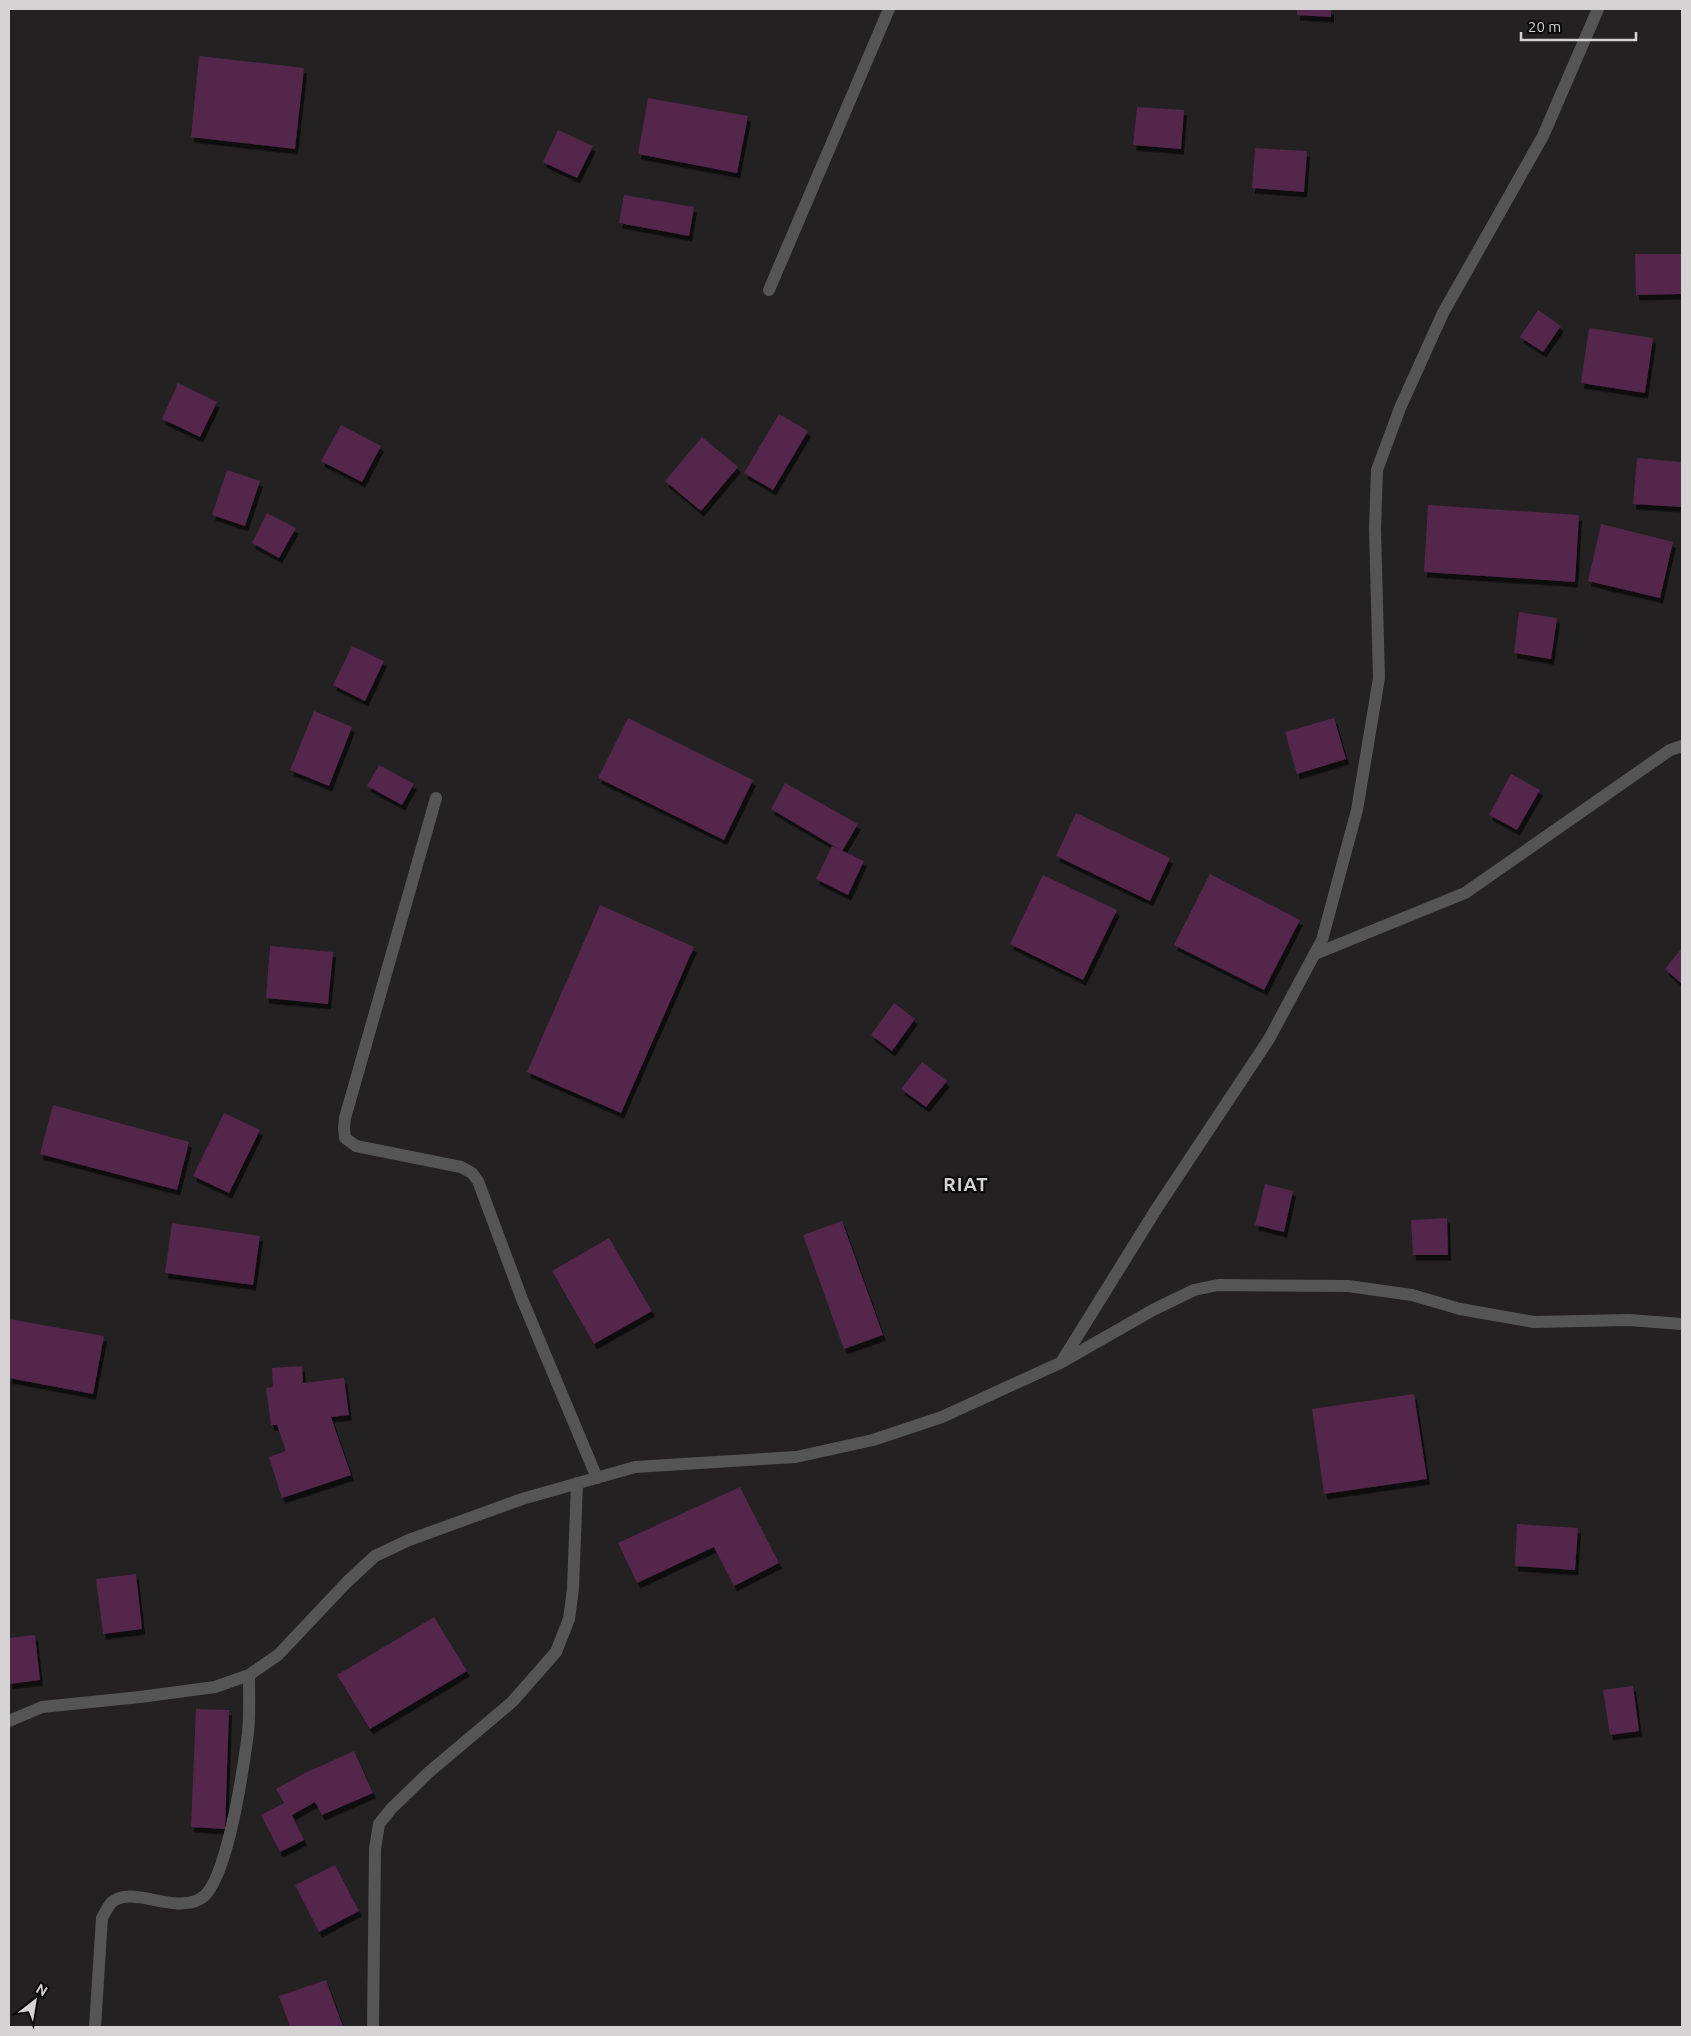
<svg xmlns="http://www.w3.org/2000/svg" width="1691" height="2036" font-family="Ubuntu,sans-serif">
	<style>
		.building { fill: #54254c; filter: url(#shadow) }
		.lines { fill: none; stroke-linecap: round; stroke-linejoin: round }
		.minor { stroke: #565556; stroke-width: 12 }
		.tertiary { stroke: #565556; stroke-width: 12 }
		.labels { text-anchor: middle; stroke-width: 4.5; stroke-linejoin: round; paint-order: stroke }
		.district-label { font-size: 19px; font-weight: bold; letter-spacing: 1px; fill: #d5d3d4; stroke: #0c0b0c }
	</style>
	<defs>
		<filter id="shadow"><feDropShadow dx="3" dy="5.5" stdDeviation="0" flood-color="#0009"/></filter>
	</defs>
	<rect width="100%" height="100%" fill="#232122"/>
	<!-- building -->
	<path class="building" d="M1297,9h34v8l-34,-2z
		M199,56l105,12 -9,81 -104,-12z
		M648,98l100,18 -11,57 -99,-19z
		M1137,107l47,3 -3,39 -48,-4z
		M558,130l35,16 -16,32 -34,-16z
		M1255,148l52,3 -3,41 -52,-4z
		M624,195l70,12 -5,29 -70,-13z
		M1635,254h47v40l-46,1z
		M1538,310l23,16 -18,26 -23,-15z
		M1589,328l64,10 -8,55 -64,-10z
		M178,383l39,19 -17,35 -38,-18z
		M779,414l29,17 -35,59 -29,-17z
		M341,425l40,21 -19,36 -41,-21z
		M702,437l36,30 -37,44 -36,-30z
		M1637,458l45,4v45l-49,-3z
		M227,470l33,11 -15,45 -33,-11z
		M1428,505l151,10 -4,67 -151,-10z
		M267,513l29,15 -17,30 -27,-15z
		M1601,524l72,18 -13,56 -72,-17z
		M1519,612l38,6 -6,41 -37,-6z
		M352,646l32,15 -19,40 -32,-16z
		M314,711l38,16 -23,59 -39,-16z
		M628,718l125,62 -29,60 -126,-62z
		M1334,718l12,41 -49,15 -12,-42z
		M379,765l35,19 -12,21 -35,-19z
		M1511,774l29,16 -23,40 -28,-15z
		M785,783l73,41 -16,27 -71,-42z
		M1076,813l94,45 -20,43 -94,-45z
		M832,846l32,15 -16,34 -32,-16z
		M1210,874l90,46 -36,70 -90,-45z
		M1043,875l74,35 -34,70 -73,-36z
		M600,905l94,42 -73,166 -94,-41z
		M270,946l63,6 -5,52 -62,-6z
		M1682,948v36l-17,-15z
		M894,1003l21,16 -23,32 -21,-16z
		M922,1062l25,19 -21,26 -25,-18z
		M53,1105l136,37 -12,48 -137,-36z
		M224,1113l36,17 -31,63 -36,-17z
		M1265,1184l28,7 -9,41 -29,-7z
		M1447,1218l1,37h-35l-2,-35z
		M842,1221l41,114 -39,14 -41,-114z
		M172,1223l88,13 -7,49 -88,-12z
		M609,1238l43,73 -58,33 -42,-73z
		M9,1319l95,17 -11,58 -84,-16z
		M302,1366l1,17 41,-5 5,37 -18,2 20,58 -69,23 -13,-41 17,-6 -9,-26h-6l-5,-37 7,-1 -1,-19z
		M1414,1394l13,85 -103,15 -12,-85z
		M740,1487l39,76 -45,23 -20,-39 -77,36 -19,-40z
		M1517,1524l61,4 -3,42 -60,-4z
		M136,1574l6,55 -39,5 -7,-55z
		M434,1617l33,54 -97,58 -33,-54z
		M35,1635l5,45 -31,4v-46z
		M1633,1686l6,45 -29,4 -7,-45z
		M196,1709l33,1 -4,119 -34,-2z
		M354,1751l19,42 -51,22 -7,-13 -23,13 12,25 -24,12 -19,-37 23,-12 -8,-14 27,-15z
		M335,1865l24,46 -40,21 -24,-47z
		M326,1980l17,47h-53l-11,-31z"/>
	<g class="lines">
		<!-- minor -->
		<path class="minor" d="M769,290l120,-281
			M436,798l-91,320 -1,10 1,10 11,8 105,21 11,6 6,8 44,118 75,179
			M1315,954l150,-61 205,-143 12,-4
			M95,2027l7,-109c3,-5 6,-12 10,-16 21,-17 60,12 88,-3 27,-13 44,-136 48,-166 2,-19 1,-39 1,-58
			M373,2027l2,-178 4,-25 12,-15 37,-36 84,-71 44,-50 13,-33 4,-30 4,-106"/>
		<!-- tertiary -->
		<path class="tertiary" d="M1062,1361l95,-153 112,-169 53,-99 35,-130 22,-132 -4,-149 2,-59 23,-62 43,-95 100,-177 55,-127
			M9,1721l33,-14 98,-10 75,-10 34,-12 29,-20 69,-73 28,-26 34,-16 113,-41 113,-32 161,-10 77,-17 69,-23 118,-54 93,-53 41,-20 24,-5 130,1 64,9 48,14 74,13 95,-2 53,4"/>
	</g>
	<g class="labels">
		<!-- district labels -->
		<g class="district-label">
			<text x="966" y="1191">RIAT</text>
		</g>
	</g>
	<!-- border -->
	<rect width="1691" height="2036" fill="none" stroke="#d5d3d4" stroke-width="20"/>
	<!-- north arrow -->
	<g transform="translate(35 2001) rotate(31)" stroke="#0c0b0c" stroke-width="4" paint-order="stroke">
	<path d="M0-4L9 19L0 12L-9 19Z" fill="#d5d3d4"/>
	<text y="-8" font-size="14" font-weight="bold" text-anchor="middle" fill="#d5d3d4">N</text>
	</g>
	<!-- scale -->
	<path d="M1521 32v8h115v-8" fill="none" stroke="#d5d3d4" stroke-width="2.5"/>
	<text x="1528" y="32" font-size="15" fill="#d5d3d4" stroke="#0c0b0c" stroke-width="4" paint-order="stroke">20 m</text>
</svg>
